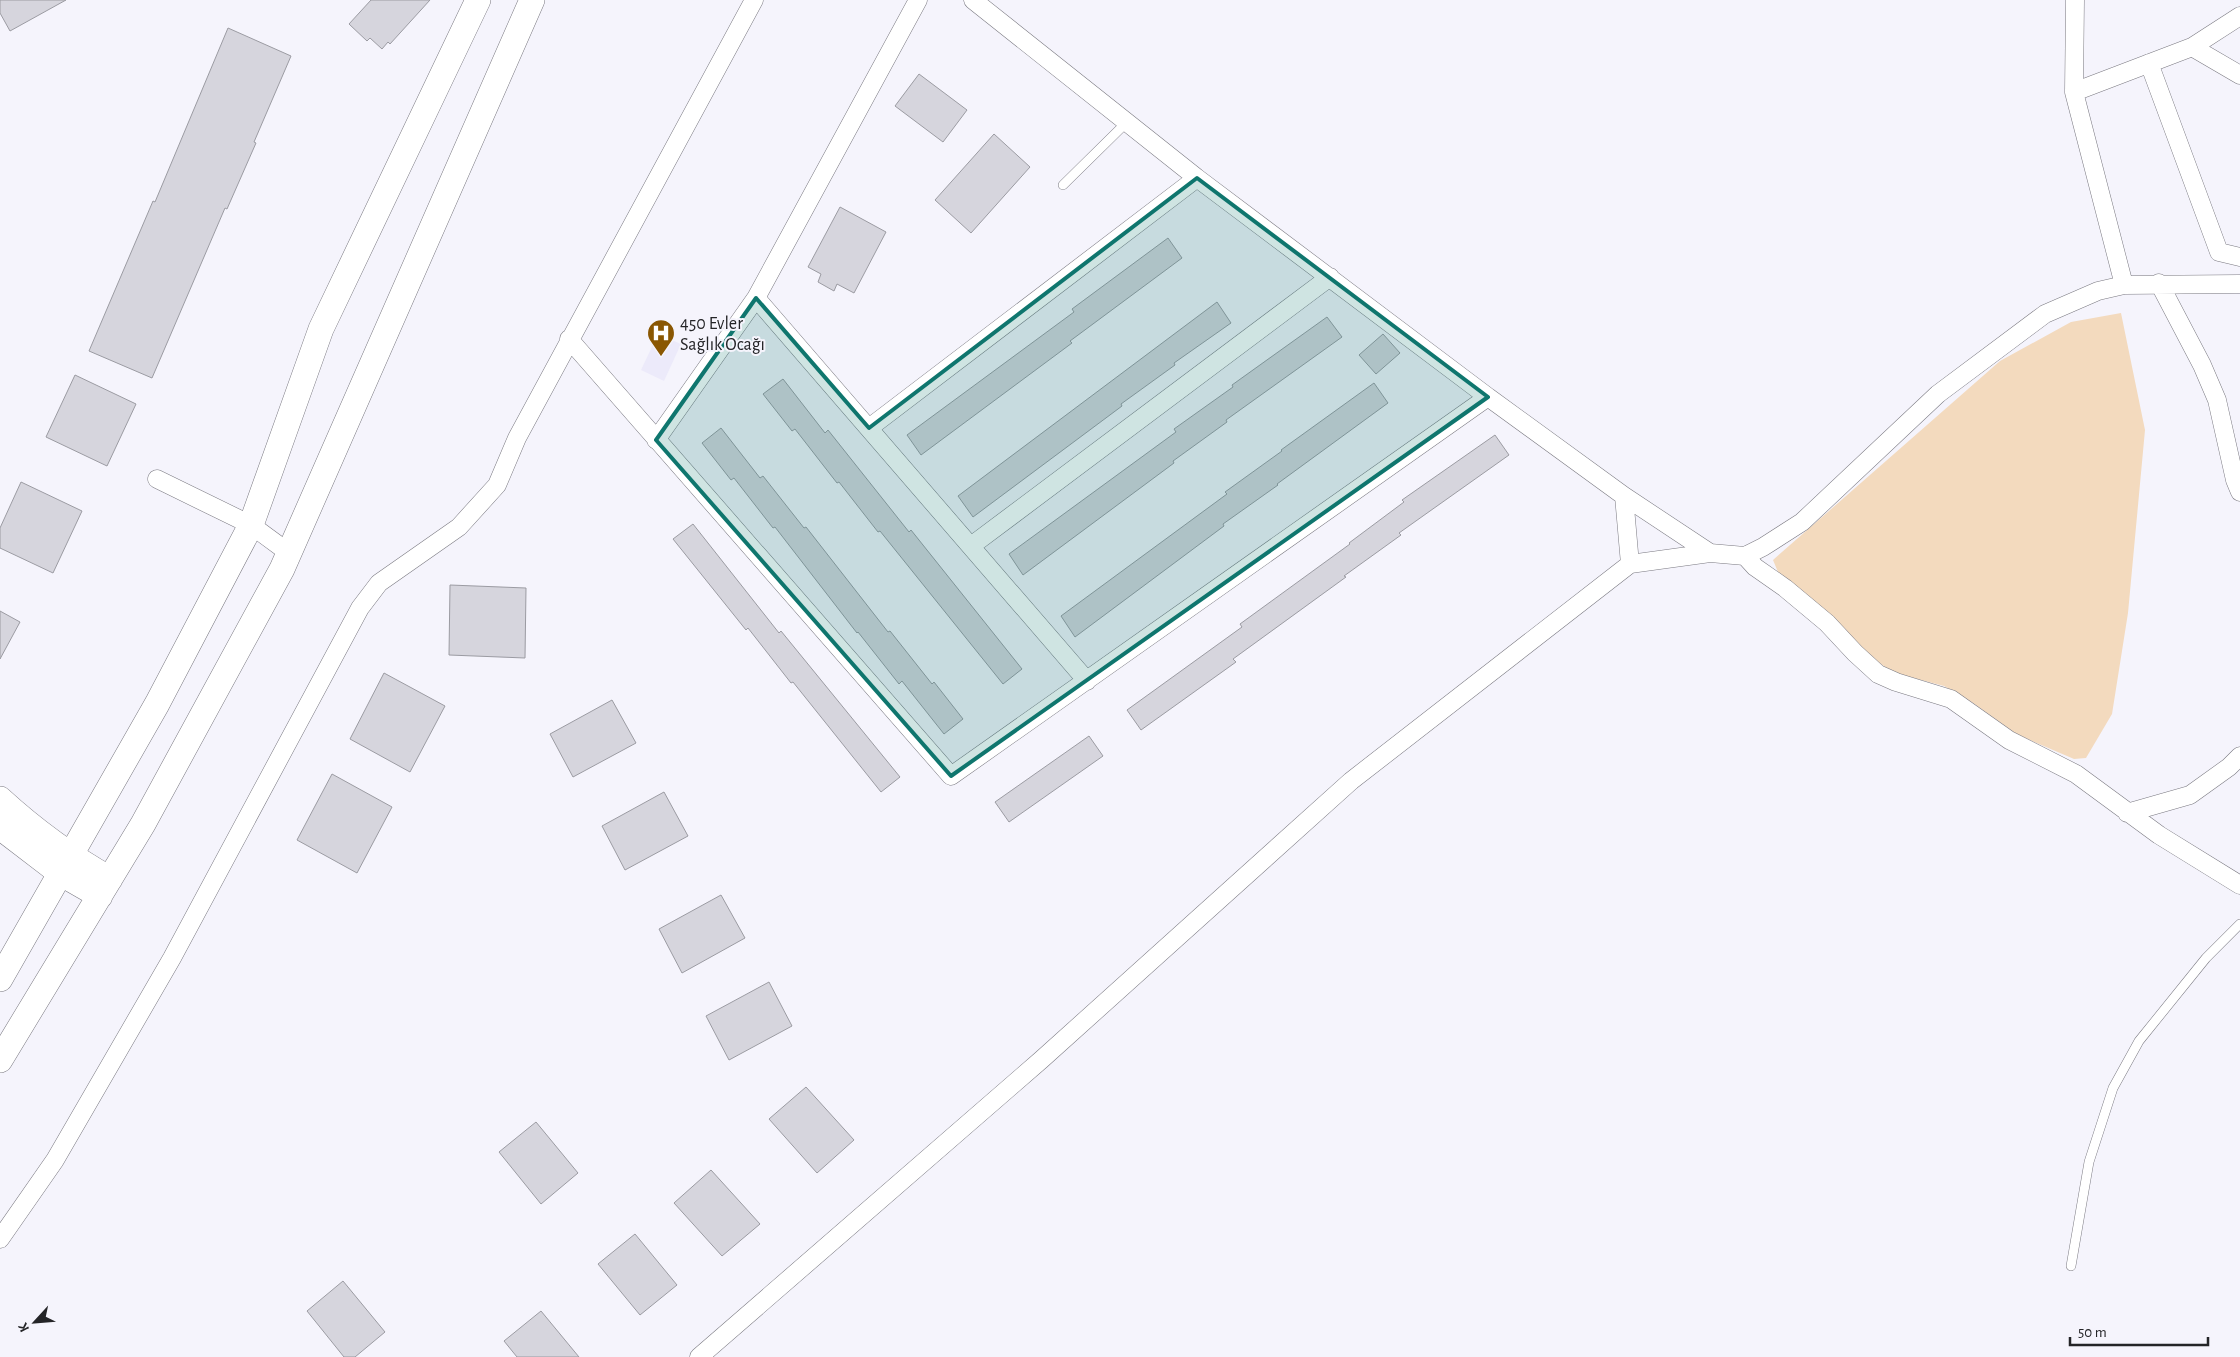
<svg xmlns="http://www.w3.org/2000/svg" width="2240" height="1357" font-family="'Alegreya Sans',sans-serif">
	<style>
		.built { fill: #eceafa }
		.green { fill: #f3dabe }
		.building { fill: #d6d5dd; stroke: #9b9ba2 }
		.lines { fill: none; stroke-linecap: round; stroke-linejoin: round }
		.lane-casing { stroke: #7a7981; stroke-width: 10 }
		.street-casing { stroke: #7a7981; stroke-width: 19 }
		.secondary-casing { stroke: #7a7981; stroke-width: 26 }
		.lane { stroke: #fff; stroke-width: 9 }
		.street { stroke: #fff; stroke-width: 18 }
		.secondary { stroke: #fff; stroke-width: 25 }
		.marked { fill: #0f766e; fill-opacity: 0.2; stroke: #0f766e; stroke-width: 4; stroke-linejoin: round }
		.labels { text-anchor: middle; stroke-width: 4; stroke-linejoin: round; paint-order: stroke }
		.poi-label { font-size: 18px; fill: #242427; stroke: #f5f4fc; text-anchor: start }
	</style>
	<rect width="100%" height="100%" fill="#f5f4fc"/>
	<!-- built -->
	<path class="built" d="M658,334l23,10 -17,37 -23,-11z"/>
	<!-- green -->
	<path class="green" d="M2121,313l24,117 -17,183 -16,101 -26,44 -12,1 -58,-25 -43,-31 -29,-17 -50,-13 -25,-17 -91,-84 -5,-12 227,-199 71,-39z"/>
	<!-- building -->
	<path class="building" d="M0,0h66l-56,31 -10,-18z
		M371,0h59l-40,44 -2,-2 -6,7 -12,-11 -3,3 -18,-17z
		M228,28l63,28 -37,86 2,1 -29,66 -2,-1 -73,170 -63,-27 64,-150 2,1z
		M919,74l48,36 -24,32 -48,-36z
		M994,134l36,33 -59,66 -36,-33z
		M840,207l46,25 -32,61 -17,-9 -3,7 -16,-9 3,-8 -13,-7z
		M1168,238l14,20 -112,83 2,2 -151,112 -14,-20 167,-123 -2,-3z
		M1217,302l14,21 -57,40 1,2 -54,39 1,2 -149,111 -15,-21z
		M1327,317l15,20 -116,83 1,2 -54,39 1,2 -151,112 -14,-21 167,-122 -2,-3 59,-42 -1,-2z
		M1383,334l17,19 -24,21 -17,-19z
		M75,375l61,29 -29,62 -61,-29z
		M783,379l42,54 3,-3 81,102 2,-2 111,139 -19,15 -123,-153 -2,1 -39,-50 -2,1 -42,-54 -3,2 -29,-37z
		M1374,383l14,20 -111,81 1,1 -55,39 1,2 -149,111 -14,-21 166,-122 -2,-2 57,-41 -1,-1z
		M721,428l39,50 3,-2 41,52 2,-1 82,105 2,-1 42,53 2,-2 29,37 -19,15 -42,-53 -3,3 -41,-52 -1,1 -82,-106 -2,1 -39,-50 -3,2 -29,-37z
		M1495,435l14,20 -110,78 2,2 -57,41 2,1 -113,82 3,3 -95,68 -14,-20 115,-83 -2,-3 110,-80 -1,-1 55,-41 -2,-2z
		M21,482l61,29 -29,62 -53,-25v-20z
		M693,524l86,109 2,-2 119,146 -19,15 -88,-110 -2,1 -43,-55 -2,2 -73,-91z
		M450,585l76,3 -1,70 -76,-3z
		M0,611l20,11 -20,37z
		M384,673l61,33 -35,66 -60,-33z
		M612,700l24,43 -63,34 -23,-43z
		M1089,736l14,20 -94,66 -14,-20z
		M332,774l60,33 -35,66 -60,-33z
		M664,792l24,44 -63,34 -23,-44z
		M721,895l24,43 -63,35 -23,-44z
		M769,982l23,44 -63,34 -23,-44z
		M806,1087l48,53 -37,33 -48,-54z
		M536,1122l42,51 -37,31 -42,-52z
		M711,1170l49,54 -38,32 -48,-53z
		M635,1234l42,51 -37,30 -42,-51z
		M343,1281l42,51 -30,25h-11l-37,-46z
		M541,1311l38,46h-62l-13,-16z"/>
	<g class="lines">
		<!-- lane casing -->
		<g class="lane-casing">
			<path id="lane" d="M1063,185l64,-63
				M2071,1266l18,-104 24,-74 26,-47 67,-83 34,-34"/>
		</g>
		<!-- street casing -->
		<g class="street-casing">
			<path id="street" d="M2075,0l-1,92 50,193
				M2192,47l48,28
				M2149,63l70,189 21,5
				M2074,92l118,-45 48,-31
				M2159,283l43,82 15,35 18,80 5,12
				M756,298l331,383
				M569,339l382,437 537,-379 -291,-219 -224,-178
				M1488,397l136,99 86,57 35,3 18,-9 39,-25 136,-128 107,-80 53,-23 26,-6 116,-1
				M869,428l328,-250
				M656,440l100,-142 162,-298
				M157,479l94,46 38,28
				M1624,496l6,68
				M971,546l359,-269
				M1745,556l10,11 30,21 42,35 28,30 23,21 18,8 55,17 58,41 67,34 83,61 81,50
				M2127,813l63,-18 39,-28 11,-11
				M0,1239l55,-79 117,-202 188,-350 19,-25 80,-56 38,-42 20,-47 237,-438
				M699,1357l342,-297 310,-279 279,-217 80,-11"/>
		</g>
		<!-- secondary casing -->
		<g class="secondary-casing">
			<path id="secondary" d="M0,799c35,32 69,57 110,80
				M0,827l60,46 40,23
				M0,979l157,-275 94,-179 70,-196 157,-329
				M0,1060l143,-236 139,-255 250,-569"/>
		</g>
		<!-- lane -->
		<use href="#lane" class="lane"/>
		<!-- street -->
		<use href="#street" class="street"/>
		<!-- secondary -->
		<use href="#secondary" class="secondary"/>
	</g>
	<!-- marked area -->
	<path class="marked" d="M1197,178l291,219 -537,379 -295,-336 100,-142 113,130z"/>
	<!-- icons -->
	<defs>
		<g id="hospital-pin" transform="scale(1.4375)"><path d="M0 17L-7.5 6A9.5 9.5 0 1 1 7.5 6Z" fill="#8a5702" stroke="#f5f4fc"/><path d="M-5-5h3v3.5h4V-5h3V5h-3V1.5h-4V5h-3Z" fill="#fff"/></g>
	</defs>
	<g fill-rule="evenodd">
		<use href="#hospital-pin" x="661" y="333"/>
	</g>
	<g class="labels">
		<!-- poi labels -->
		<g class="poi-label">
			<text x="680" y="329">450 Evler<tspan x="680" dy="21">Sağlık Ocağı</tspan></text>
		</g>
	</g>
	<!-- north arrow -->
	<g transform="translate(35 1322) rotate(244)" stroke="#f5f4fc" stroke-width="4" paint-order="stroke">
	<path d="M0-4L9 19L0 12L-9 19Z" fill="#242427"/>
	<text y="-8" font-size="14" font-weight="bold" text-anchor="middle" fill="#242427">K</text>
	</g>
	<!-- scale -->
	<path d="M2070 1337v8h138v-8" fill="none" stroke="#242427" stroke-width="2.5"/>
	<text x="2078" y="1337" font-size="15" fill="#242427" stroke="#f5f4fc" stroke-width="4" paint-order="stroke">50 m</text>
</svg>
